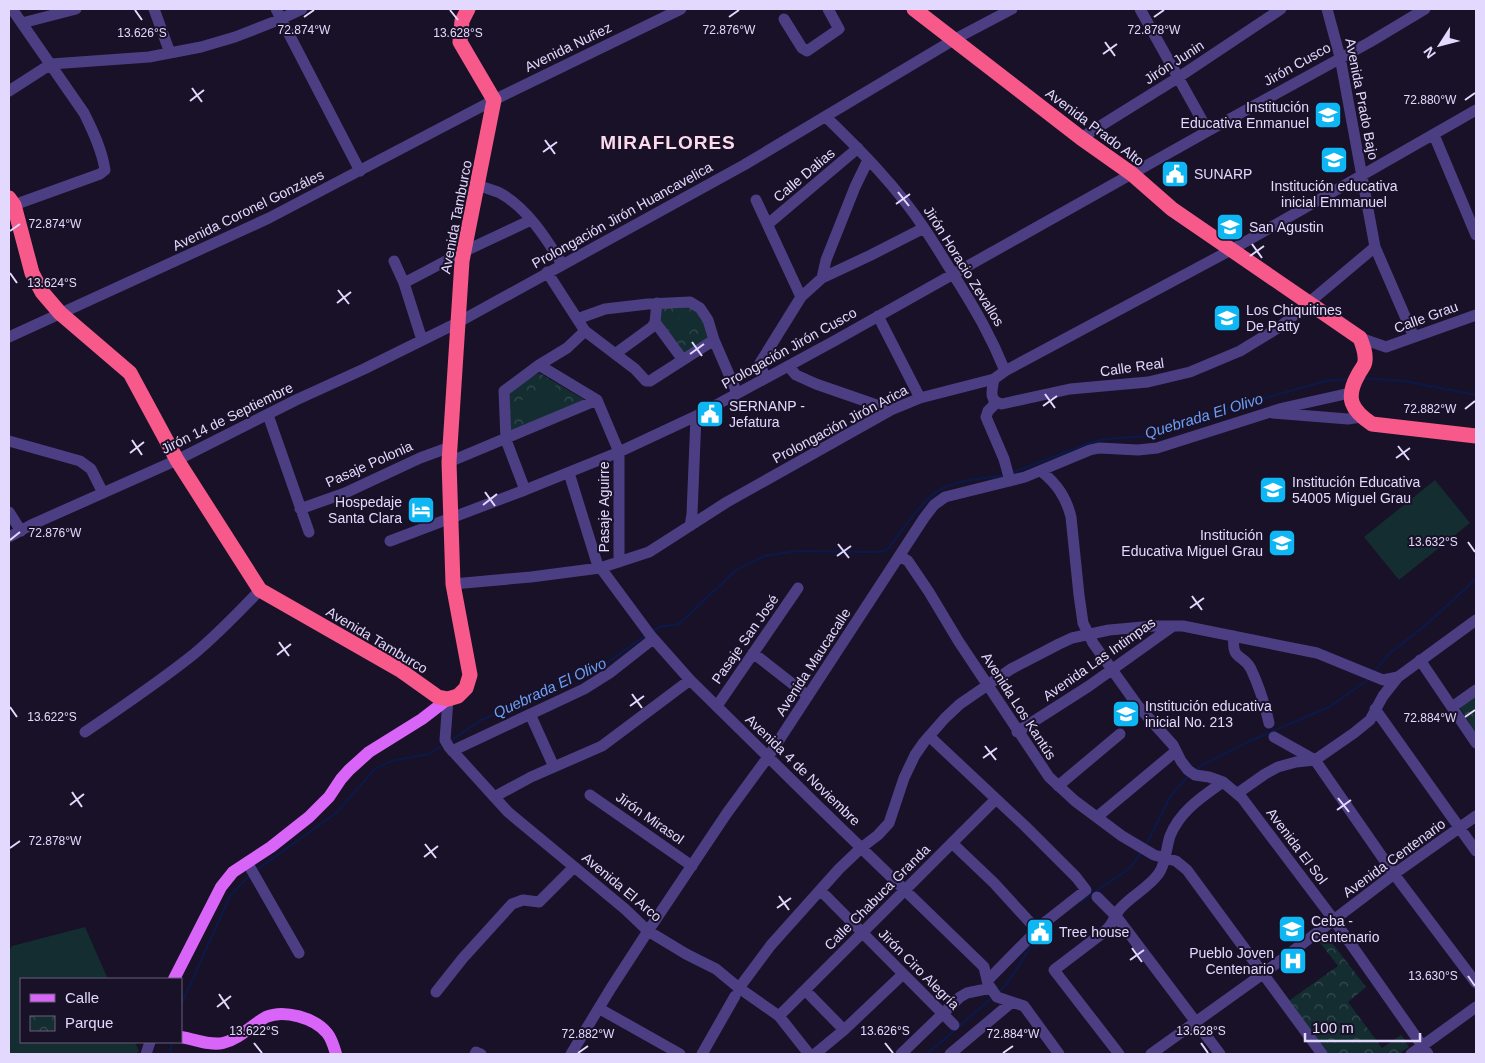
<svg xmlns="http://www.w3.org/2000/svg" width="1485" height="1063" font-family="Arial,sans-serif">
	<style>
		.park { fill: url(#park-crowns) }
		.garden { fill: #142d31 }
		.lines { fill: none; stroke-linecap: round; stroke-linejoin: round }
		.stream { stroke: #0d1844; stroke-width: 2.5 }
		.minor { stroke: #4c3e83; stroke-width: 11 }
		.major { stroke: #d965f8; stroke-width: 12 }
		.highway { stroke: #f7598b; stroke-width: 15 }
		.ticks { fill: none; stroke: #e3d8fd; stroke-width: 2 }
		.labels { text-anchor: middle; stroke-width: 4; stroke-linejoin: round; paint-order: stroke }
		.street-label { font-size: 14px; fill: #e3d8fd; stroke: #181127 }
		.poi-label { font-size: 14px; fill: #e3d8fd; stroke: #181127; text-anchor: start }
		.water-label { font-size: 15px; font-style: italic; fill: #6ca0f8; stroke: #181127 }
		.district-label { font-size: 19px; font-weight: bold; letter-spacing: 1px; fill: #fddaeb; stroke: #181127 }
		.ticks-label { font-size: 12px; text-anchor: middle; fill: #e3d8fd; stroke: #181127; stroke-width: 4; stroke-linejoin: round; paint-order: stroke }
	</style>
	<defs>
		<pattern id="park-crowns" width="20" height="18" patternUnits="userSpaceOnUse" patternTransform="scale(1.25)"><rect width="20" height="18" fill="#142d31"/><path d="M2 6a3 3 0 1 1 6 0M12 15a3 3 0 1 1 6 0" fill="none" stroke="#364b50"/></pattern>
	</defs>
	<rect width="100%" height="100%" fill="#181127"/>
	<!-- park -->
	<path class="park" d="M683,304l17,6 8,28 -22,16 -5,-1 -22,-29 2,-16z
		M539,373l46,27 -77,34 -4,-42z
		M1476,696v44l-8,-12 2,-5 -10,-15z
		M1326,935l40,52 -18,15 34,46 19,-13 8,12 -10,7h-73l-39,-52 51,-36 -20,-26z"/>
	<!-- garden -->
	<path class="garden" d="M689,313l8,14 -22,13 -8,-14z
		M555,385l10,25 -37,15 -10,-23z
		M1435,480l35,43 -71,57 -35,-43z
		M85,927l23,52h-87v63h114l4,9 -2,3h-128v-103l3,-5z"/>
	<g class="lines">
		<!-- stream -->
		<path class="stream" d="M1362,378l42,3 72,14
			M1012,473l77,-30 17,-4 43,-3 90,-31 87,-24 23,-2
			M653,631l6,-4 20,-3 57,-54 28,-14 33,-5 80,1 10,-2c13,-17 38,-54 56,-62 19,-9 41,-9 61,-13
			M1373,673l16,-19 39,-31 48,-44
			M450,741l33,-22 35,-13 26,-17 60,-24 42,-30
			M1195,771l7,-6 46,-23 81,-35 36,-25 5,-5
			M1146,845l24,-48 18,-21
			M255,871l81,-58 39,-44 16,-8 37,-7 15,-9
			M1081,901l48,-32 13,-17
			M998,993c17,-16 26,-39 40,-57
			M181,1005l49,-109 21,-22
			M170,1054l2,-12
			M927,1054l65,-56"/>
		<!-- minor -->
		<path class="minor" d="M12,9l72,104c9,18 18,37 21,57l-5,4 -86,31
			M154,9l16,44
			M276,9l84,162
			M1140,9l68,122
			M1327,9l13,48 35,190 39,90
			M784,19l18,29 5,3 32,-22 -11,-20
			M22,23l54,-14
			M9,91l42,-27 98,-7 52,-10 34,-10 46,-18 21,-10
			M826,117c35,34 71,70 98,111 11,16 21,33 31,49 20,32 36,59 50,94
			M1434,135l42,100
			M1081,138l98,-61 102,-68
			M478,185c7,3 15,5 22,8 27,15 46,45 62,71
			M756,200l45,97
			M768,224l90,-76
			M394,261l10,22 18,57
			M547,272l38,59 50,38 11,12h4l64,-41
			M822,278l49,-23 53,-27
			M404,283l59,-31 68,-32
			M878,316l42,82
			M577,319l28,-10 43,-5 42,-2 10,6 8,12 6,20 23,53
			M655,322l28,38
			M9,337l260,-119 225,-118 187,-91
			M1360,338l26,9 90,-32
			M615,354l37,-27 3,-5 2,-19
			M539,365l58,35 22,52v110
			M788,366l8,9 20,9 75,26
			M765,378l-5,-15 41,-66 21,-19 4,-18 29,-73 13,-27
			M994,379c-2,11 -6,22 8,25l68,-15 78,-7 42,-10 50,-21 41,-25 94,-79
			M996,403l-8,8 -2,6 18,42 6,22
			M1273,413l75,6 13,-2
			M268,415l41,117
			M9,441l71,20 11,8 12,24
			M449,462l148,-62
			M1041,471c16,13 25,26 30,46l8,78 4,28 10,20 45,63 35,39 8,16 7,9 7,5 14,2 14,5 19,16 92,122 94,134
			M569,473l28,90 54,73 39,44 128,126 162,157 4,4 4,17 9,13 27,9 35,48
			M525,490l-19,-50 -2,-49 35,-26 28,-17 18,-17
			M300,509l45,-16 75,-35 30,-11
			M9,512l12,19
			M690,526l2,-12 4,-98
			M9,537l22,-12 146,-65 119,-60 68,-31 93,-46 287,-158 211,-126 57,-30
			M390,541l135,-51 94,-38 77,-36 140,-76 372,-209 162,-89 55,-33
			M900,556l8,5 21,31 30,50 90,135 26,24 47,35 32,19 22,6 11,9 135,184
			M453,584l78,-7 69,-9 49,-16 78,-50 164,-92 29,-12 74,-19 11,-8 226,-121 245,-140
			M1234,636c-3,26 9,17 17,33 8,17 14,36 18,54
			M753,653l55,43
			M1420,660l56,83
			M448,699l-3,41 4,7 59,65 117,97 23,22 38,23 30,15 23,19 40,28 30,38
			M717,706l81,-118
			M1452,707l24,-17
			M1375,709l101,142
			M530,714l24,53
			M85,732c37,-25 74,-50 109,-78 24,-20 45,-42 66,-64
			M1017,732l72,-46 84,-60
			M929,736l96,90 51,51 10,13 -42,33 -57,58
			M1274,737l41,23 79,114 82,109
			M452,751l132,-62 27,-17 42,-33
			M1058,786l62,-52
			M1238,793l27,-19 13,-7 18,-5 19,-2 39,-27 16,-13 13,-24 15,-19 78,-57
			M590,795l102,71
			M494,797l37,-20 71,-31 88,-66
			M1097,817l79,-66
			M952,843l42,40 43,47
			M247,862l52,91
			M821,891l133,134
			M1097,897l19,19 104,138
			M739,988l32,-43 68,-76 22,-21 17,-13 11,-12 15,-45 11,-23 9,-13 21,-24 15,-14 51,-35 48,-25 13,-6 37,-8 45,-4h29l134,27 66,27 15,-3
			M805,990l39,40
			M436,992l27,-34 49,-54 11,-4 16,2 35,-35
			M600,1009l80,45
			M779,1016l217,-217
			M146,1054l4,-12
			M475,1054l1,-2 5,2
			M571,1054l40,-66 37,-57 79,-118 41,-56 156,-239 10,-13 11,-8 80,-20 65,-27 9,-2 39,2 19,-2 126,-40 67,-15
			M702,1054l33,-58
			M815,1054l29,-24 58,-55
			M901,1054l59,-57 7,-4 24,-5
			M950,1054l62,-52
			M1119,1054l-65,-84 50,-38c8,-6 10,-14 15,-22 11,-14 30,-22 40,-37 7,-10 7,-25 11,-37 10,-25 32,-39 53,-54
			M1151,1054l113,-81 130,-99 82,-58
			M1411,1054l65,-47"/>
		<!-- major -->
		<path class="major" d="M174,979l47,-92 12,-15 38,-25 38,-30 20,-20 12,-18 8,-9 20,-18 53,-33 26,-20
			M181,1037c13,2 29,9 42,6 17,-4 28,-18 43,-26 18,-8 49,1 61,16 5,6 7,14 9,21"/>
		<!-- highway -->
		<path class="highway" d="M914,9l167,129 51,36 40,35 188,129c3,8 6,15 5,23 0,5 -5,9 -7,14 -13,23 -7,35 14,49l104,12
			M9,198l5,7 18,68 10,19 18,21 70,60 47,87 83,130 140,80 38,27 10,2 10,-3 8,-8 4,-13 -17,-91 -4,-122 13,-201 32,-161 -34,-58 2,-21 6,-12"/>
	</g>
	<!-- ticks -->
	<path class="ticks" d="M135,10l7,10M450,10l8,10M304,17l10,-7M729,17l10,-7M1154,17l10,-7M1105,42l10,14M1103,54l14,-10M192,88l10,14M1465,100l10,-7M190,101l14,-11M545,140l10,14M543,152l14,-10M898,192l11,14M896,204l14,-10M10,231l10,-7M1252,244l10,14M1250,256l14,-10M10,273l7,10M338,290l11,14M337,303l14,-11M692,342l10,14M690,354l14,-10M1045,394l10,14M1043,406l14,-10M1465,409l10,-8M132,440l10,15M1398,446l11,14M130,453l14,-11M1396,458l14,-10M485,492l10,14M483,505l14,-11M10,540l10,-8M1468,542l7,10M838,544l11,14M837,556l14,-10M1192,596l10,14M1190,608l14,-10M279,642l10,14M277,655l14,-11M632,694l10,14M630,706l14,-10M10,707l7,10M1465,717l10,-7M985,746l11,14M983,758l14,-10M72,792l10,15M1338,798l11,14M70,805l14,-11M1337,810l14,-10M425,844l11,14M10,848l10,-7M424,857l14,-11M779,896l10,14M777,908l14,-10M1132,948l10,14M1130,960l14,-10M1468,976l7,10M219,994l10,15M217,1007l14,-11M254,1043l8,10M885,1043l8,10M1201,1043l7,10M578,1053l10,-7M1003,1053l10,-7"/>
	<!-- icons -->
	<defs>
		<g id="school-square" transform="scale(1.4375)"><rect x="-9" y="-9" width="18" height="18" rx="4" fill="#0eb7f4" stroke="#181127"/><path d="M0-5L7-2L0 1L-7-2ZM-4 1L0 2.5L4 1V4Q0 6-4 4Z" fill="#fff"/></g>
		<g id="civic-square" transform="scale(1.4375)"><rect x="-9" y="-9" width="18" height="18" rx="4" fill="#0eb7f4" stroke="#181127"/><path d="M-.6-6.5H3V-4.5H.6V-3L4-1V1h2V6H-6V1h2V-1L-.6-3ZM-1.2 2.5V6h2.4V2.5Z" fill="#fff"/></g>
		<g id="hotel-square" transform="scale(1.4375)"><rect x="-9" y="-9" width="18" height="18" rx="4" fill="#0eb7f4" stroke="#181127"/><path d="M-6-4.5h1.5V1H6V5H4.5V3h-9V5H-6ZM-4 0a1.8 1.8 0 1 1 3.6 0ZM.5 0V-2.5h3Q6-2.5 6 0Z" fill="#fff"/></g>
		<g id="hospital-square" transform="scale(1.4375)"><rect x="-9" y="-9" width="18" height="18" rx="4" fill="#0eb7f4" stroke="#181127"/><path d="M-5-5h3v3.5h4V-5h3V5h-3V1.5h-4V5h-3Z" fill="#fff"/></g>
	</defs>
	<g fill-rule="evenodd">
		<use href="#school-square" x="1328" y="115"/>
		<use href="#school-square" x="1334" y="160"/>
		<use href="#civic-square" x="1175" y="174"/>
		<use href="#school-square" x="1230" y="227"/>
		<use href="#school-square" x="1227" y="318"/>
		<use href="#civic-square" x="710" y="414"/>
		<use href="#school-square" x="1273" y="490"/>
		<use href="#hotel-square" x="421" y="510"/>
		<use href="#school-square" x="1282" y="543"/>
		<use href="#school-square" x="1126" y="714"/>
		<use href="#school-square" x="1292" y="929"/>
		<use href="#civic-square" x="1040" y="932"/>
		<use href="#hospital-square" x="1293" y="961"/>
	</g>
	<g class="labels">
		<!-- street labels -->
		<g class="street-label">
			<text transform="translate(568 47) rotate(-26)" y="5">Avenida Nuñez</text>
			<text transform="translate(1174 62) rotate(-33)" y="5">Jirón Junin</text>
			<text transform="translate(1297 64) rotate(-29)" y="5">Jirón Cusco</text>
			<text transform="translate(1362 99) rotate(79)" y="5">Avenida Prado Bajo</text>
			<text transform="translate(1095 127) rotate(37)" y="5">Avenida Prado Alto</text>
			<text transform="translate(804 175) rotate(-40)" y="5">Calle Dalias</text>
			<text transform="translate(248 210) rotate(-26)" y="5">Avenida Coronel Gonzáles</text>
			<text transform="translate(622 215) rotate(-29)" y="5">Prolongación Jirón Huancavelica</text>
			<text transform="translate(456 217) rotate(-79)" y="5">Avenida Tamburco</text>
			<text transform="translate(964 266) rotate(58)" y="5">Jirón Horacio Zevallos</text>
			<text transform="translate(1426 317) rotate(-20)" y="5">Calle Grau</text>
			<text transform="translate(789 348) rotate(-29)" y="5">Prologación Jirón Cusco</text>
			<text transform="translate(1132 367) rotate(-8)" y="5">Calle Real</text>
			<text transform="translate(227 418) rotate(-26)" y="5">Jirón 14 de Septiembre</text>
			<text transform="translate(840 424) rotate(-28)" y="5">Prolongación Jirón Arica</text>
			<text transform="translate(369 464) rotate(-24)" y="5">Pasaje Polonia</text>
			<text transform="translate(604 507) rotate(-90)" y="5">Pasaje Aguirre</text>
			<text transform="translate(745 639) rotate(-55)" y="5">Pasaje San José</text>
			<text transform="translate(377 640) rotate(31)" y="5">Avenida Tamburco</text>
			<text transform="translate(1099 659) rotate(-35)" y="5">Avenida Las Intimpas</text>
			<text transform="translate(813 662) rotate(-57)" y="5">Avenida Maucacalle</text>
			<text transform="translate(1019 706) rotate(57)" y="5">Avenida Los Kantús</text>
			<text transform="translate(803 770) rotate(44)" y="5">Avenida 4 de Noviembre</text>
			<text transform="translate(650 818) rotate(35)" y="5">Jirón Mirasol</text>
			<text transform="translate(1297 846) rotate(53)" y="5">Avenida El Sol</text>
			<text transform="translate(1394 858) rotate(-36)" y="5">Avenida Centenario</text>
			<text transform="translate(622 887) rotate(40)" y="5">Avenida El Arco</text>
			<text transform="translate(877 897) rotate(-45)" y="5">Calle Chabuca Granda</text>
			<text transform="translate(919 969) rotate(45)" y="5">Jirón Ciro Alegría</text>
		</g>
		<!-- poi labels -->
		<g class="poi-label">
			<text x="1309" y="112" text-anchor="end">Institución<tspan x="1309" dy="16">Educativa Enmanuel</tspan></text>
			<text x="1194" y="179">SUNARP</text>
			<text x="1334" y="191" text-anchor="middle">Institución educativa<tspan x="1334" dy="16">inicial Emmanuel</tspan></text>
			<text x="1249" y="232">San Agustin</text>
			<text x="1246" y="315">Los Chiquitines<tspan x="1246" dy="16">De Patty</tspan></text>
			<text x="729" y="411">SERNANP -<tspan x="729" dy="16">Jefatura</tspan></text>
			<text x="1292" y="487">Institución Educativa<tspan x="1292" dy="16">54005 Miguel Grau</tspan></text>
			<text x="402" y="507" text-anchor="end">Hospedaje<tspan x="402" dy="16">Santa Clara</tspan></text>
			<text x="1263" y="540" text-anchor="end">Institución<tspan x="1263" dy="16">Educativa Miguel Grau</tspan></text>
			<text x="1145" y="711">Institución educativa<tspan x="1145" dy="16">inicial No. 213</tspan></text>
			<text x="1311" y="926">Ceba -<tspan x="1311" dy="16">Centenario</tspan></text>
			<text x="1059" y="937">Tree house</text>
			<text x="1274" y="958" text-anchor="end">Pueblo Joven<tspan x="1274" dy="16">Centenario</tspan></text>
		</g>
		<!-- water labels -->
		<g class="water-label">
			<text transform="translate(1204 416) rotate(-17)" y="5">Quebrada El Olivo</text>
			<text transform="translate(550 688) rotate(-25)" y="5">Quebrada El Olivo</text>
		</g>
		<!-- district labels -->
		<g class="district-label">
			<text x="668" y="149">MIRAFLORES</text>
		</g>
	</g>
	<g class="ticks-label">
		<text x="304" y="34">72.874°W</text>
		<text x="729" y="34">72.876°W</text>
		<text x="1154" y="34">72.878°W</text>
		<text x="142" y="37">13.626°S</text>
		<text x="458" y="37">13.628°S</text>
		<text x="1430" y="104">72.880°W</text>
		<text x="55" y="228">72.874°W</text>
		<text x="52" y="287">13.624°S</text>
		<text x="1430" y="413">72.882°W</text>
		<text x="55" y="537">72.876°W</text>
		<text x="1433" y="546">13.632°S</text>
		<text x="52" y="721">13.622°S</text>
		<text x="1430" y="722">72.884°W</text>
		<text x="55" y="845">72.878°W</text>
		<text x="1433" y="980">13.630°S</text>
		<text x="254" y="1035">13.622°S</text>
		<text x="885" y="1035">13.626°S</text>
		<text x="1201" y="1035">13.628°S</text>
		<text x="588" y="1038">72.882°W</text>
		<text x="1013" y="1038">72.884°W</text>
	</g>
	<!-- border -->
	<rect width="1485" height="1063" fill="none" stroke="#e3d8fd" stroke-width="20"/>
	<!-- legend -->
	<rect x="20" y="978" width="162" height="65" fill="#181127" stroke="#69617d"/>
	<rect x="30" y="994" width="25" height="8" fill="#d965f8" stroke="#69617d"/>
	<text x="65" y="1003" font-size="15" fill="#e3d8fd">Calle</text>
	<rect x="30" y="1016" width="25" height="15" fill="url(#park-crowns)" stroke="#69617d"/>
	<text x="65" y="1028" font-size="15" fill="#e3d8fd">Parque</text>
	<!-- north arrow -->
	<g transform="translate(1440 45) rotate(234)" stroke="#181127" stroke-width="4" paint-order="stroke">
	<path d="M0-4L9 19L0 12L-9 19Z" fill="#e3d8fd"/>
	<text y="-8" font-size="14" font-weight="bold" text-anchor="middle" fill="#e3d8fd">N</text>
	</g>
	<!-- scale -->
	<path d="M1305 1033v8h115v-8" fill="none" stroke="#e3d8fd" stroke-width="2.5"/>
	<text x="1312" y="1033" font-size="15" fill="#e3d8fd" stroke="#181127" stroke-width="4" paint-order="stroke">100 m</text>
</svg>
